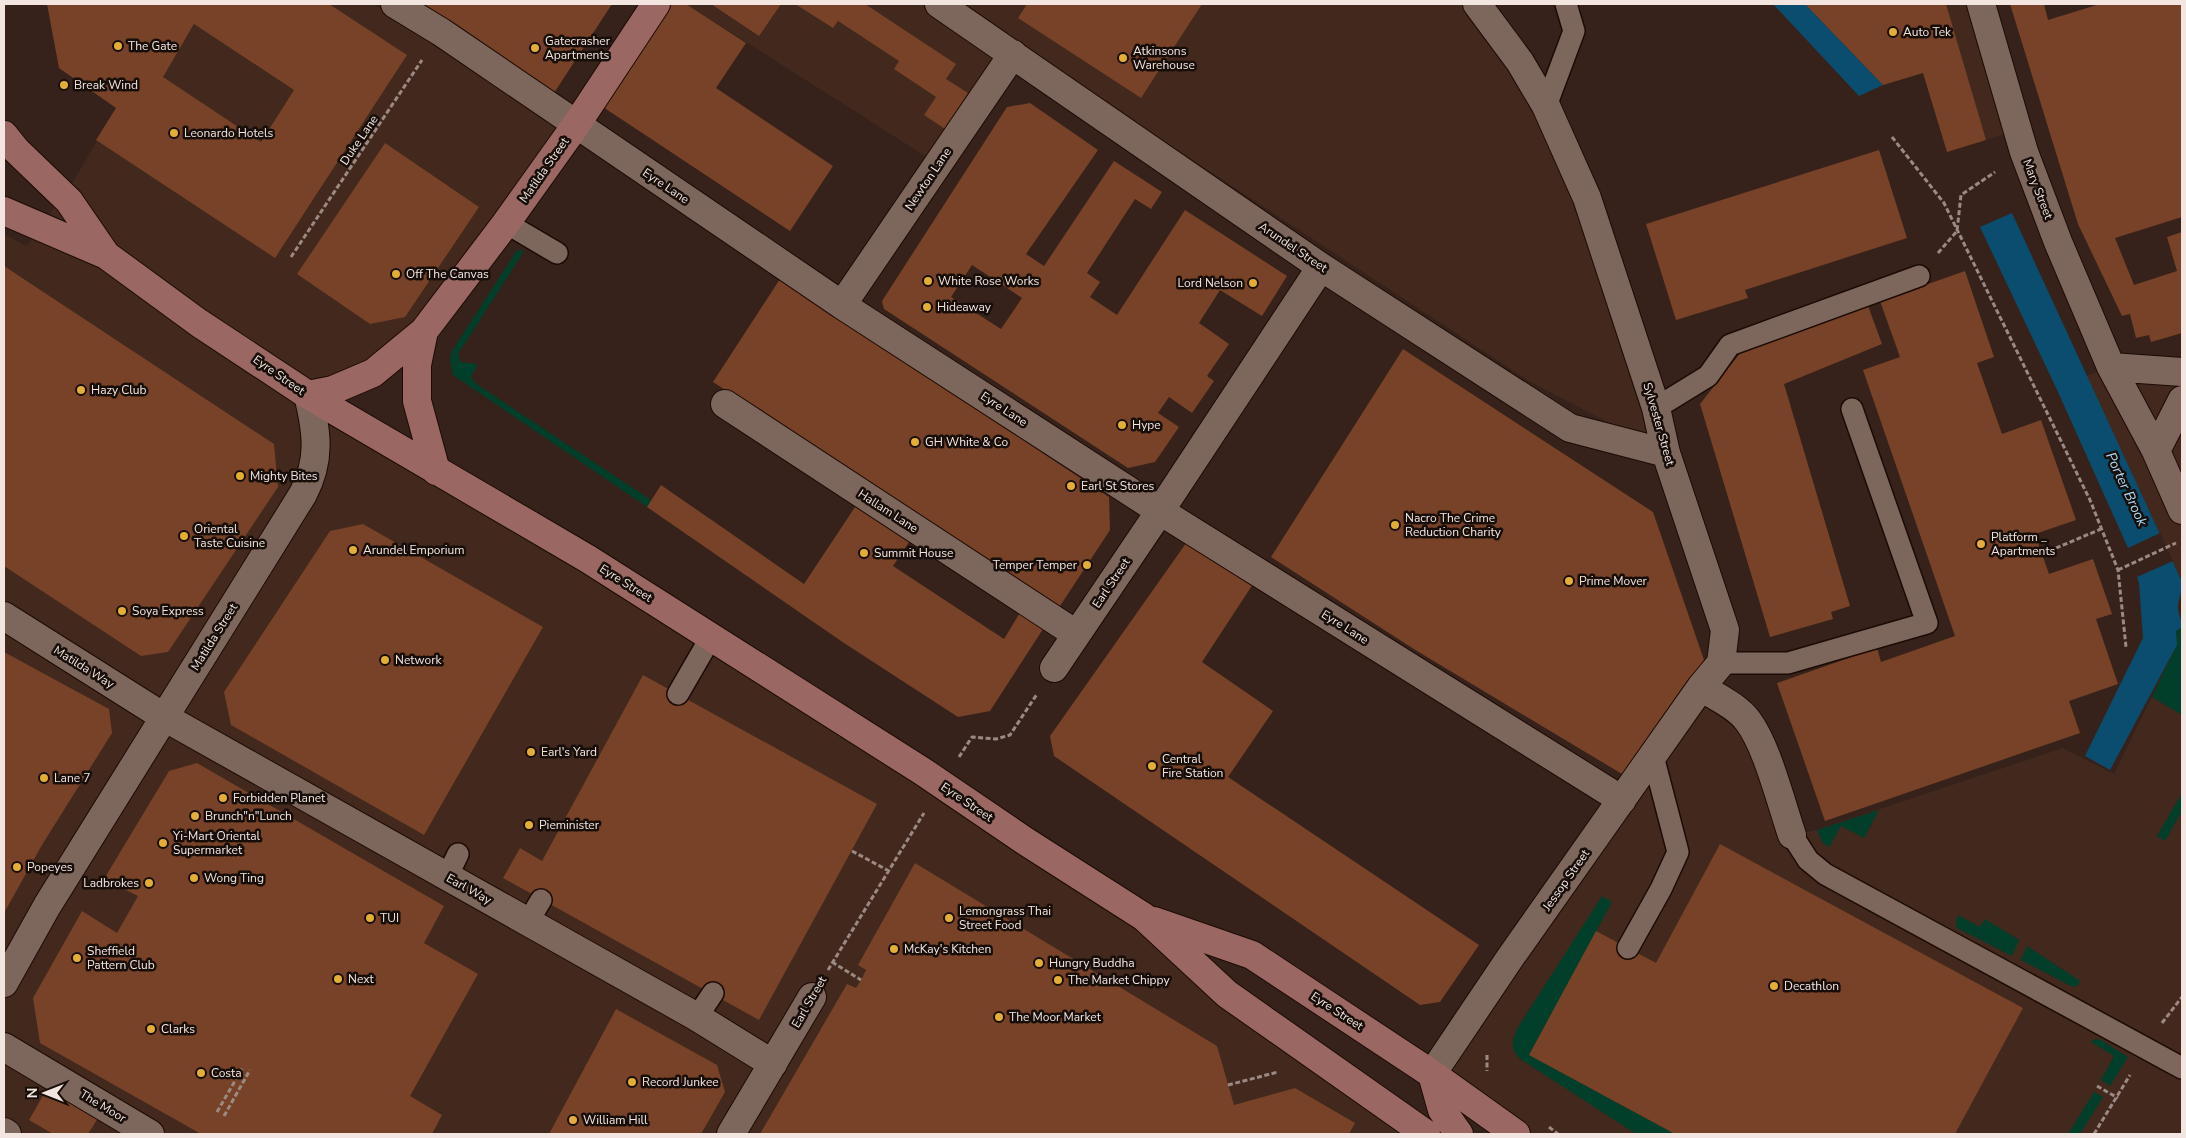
<svg xmlns="http://www.w3.org/2000/svg" width="2186" height="1138" font-family="'Nunito Sans',sans-serif">
	<style>
		.built { fill: #42281d }
		.green { fill: #023f2a }
		.water { fill: #0a4d6f }
		.pier { fill: #36221a }
		.building { fill: #774227; fill-rule: evenodd }
		.lines { fill: none; stroke-linecap: round; stroke-linejoin: round }
		.lane-casing { stroke: #1c0b05; stroke-width: 24 }
		.street-casing { stroke: #1c0b05; stroke-width: 30 }
		.secondary-casing { stroke: #1c0b05; stroke-width: 30 }
		.path { stroke: #9b8a83; stroke-width: 3; stroke-dasharray: 5 2.5; stroke-linecap: butt }
		.lane { stroke: #7d665c; stroke-width: 21 }
		.street { stroke: #7d665c; stroke-width: 28 }
		.secondary { stroke: #9a6762; stroke-width: 28 }
		.poi-dot { fill: #e3ae35; stroke: #170e0a; stroke-width: 2 }
		.labels { text-anchor: middle; stroke-width: 5; stroke-linejoin: round; paint-order: stroke }
		.poi-label { font-size: 12px; fill: #f3e5e0; stroke: #170e0a; text-anchor: start }
		.street-label { font-size: 12px; fill: #f3e5e0; stroke: #170e0a }
		.water-label { font-size: 14px; font-style: italic; fill: #a7d8f9; stroke: #170e0a }
	</style>
	<rect width="100%" height="100%" fill="#36221a"/>
	<!-- built -->
	<path class="built" d="M207,4h166l61,38 142,83 -152,206 -101,63 536,336 567,404h-1422v-900l23,12 47,-66 42,-72 19,12z
		M686,4h791l69,102 120,347 -137,-72 -518,-340 -78,120z
		M1805,4h176l37,126 -71,22 -24,-79 -40,12z
		M2111,367l71,5v210l-96,-206z
		M2182,627v507h-666l-84,-60 269,-387 27,17 64,131 25,-5 246,-82 51,26 63,-129 -1,-14z"/>
	<!-- green -->
	<path class="green" d="M517,250h5l1,3 -65,101 3,8 16,2v2l-6,11 4,6 176,117 -4,7 -194,-132 -3,-16 2,-8z
		M2182,627v88l-30,-18 25,-52 -1,-14z
		M2182,793v18l-17,30 -8,-5z
		M1879,810l-15,28 -23,-12 -12,21 -7,-5 -5,-12z
		M1602,896l10,6 -83,153 146,79h-39l-116,-75c-11,-12 -8,-21 0,-35z
		M1958,915l22,12 5,-8 34,21 -7,16 -55,-28 -1,-6z
		M2027,946l53,35 -2,4 -5,2 -52,-27z
		M2095,1039l6,1 27,17 -18,29 -9,-6 13,-24 -23,-14z
		M2094,1092l9,5 -23,37h-12z"/>
	<!-- water -->
	<path class="water" d="M1773,4h32l78,81 -24,11z
		M2012,213l170,369c0,10 -4,18 -4,25 0,7 4,13 4,20l-6,4 1,14 -67,125 -25,-14 58,-118 -4,-55 -11,-35 -70,-156 -78,-165z"/>
	<!-- pier -->
	<path class="pier" d="M2160,533l13,28 -36,16 -9,-29z"/>
	<!-- building -->
	<path class="building" d="M47,4h282l78,51 -132,203 -179,-118 20,-32 -57,-40zM194,24l100,66 -33,52 -98,-65z
		M417,4h195l-58,89z
		M672,4h14l60,39 -30,45 117,78 -43,65 -187,-124z
		M711,4h70l-22,32z
		M795,4h70l91,60 -10,15 22,14 -23,36 -21,-14 12,-18 -42,-28 5,-8 -61,-40 -5,7z
		M1027,4h175l-61,94 -123,-80z
		M1805,4h141l40,136 -39,12 -24,-79 -40,12z
		M2010,4h34l4,16 52,-16h82v213l-67,21 19,47 43,-14 -10,-34 15,-5v101l-31,9 -2,-7 -13,3 -6,-24 -8,2 -44,-92z
		M1030,103l68,47 -72,104 18,12 70,-105 48,31 -11,17 -16,-10 -48,74 13,9 -10,15 27,18 68,-105 102,66 -25,40 -42,-26 -21,33 30,21 -22,32 7,5 -22,32 -23,-16 -11,16 21,14 -24,35 -27,6 -244,-159 -2,-8 125,-194zM972,265l50,33 -21,31 -50,-32z
		M385,143l94,64 -74,110 -35,7 -73,-50z
		M1879,150l28,88 -162,52 3,8 -72,22 -30,-96z
		M4,266l270,178 4,43 -110,165 -27,4 -137,-90z
		M1965,271l29,86 -17,6 25,71 39,-14 35,100 -41,14 14,40 44,-15 19,55 -16,5 22,65 -49,17 11,32 -255,88 -48,-138 100,-35 4,14 74,-26 -92,-266 37,-13 -20,-56z
		M780,279l329,218 1,33 -50,76 -347,-224z
		M1867,303l15,41 -98,40 66,222 -19,6 2,7 -63,18 -70,-233 41,-52z
		M1403,349l250,163 51,148 -78,113 -4,1 -205,-123 -146,-94z
		M661,485l143,99 53,-80 54,35 -18,27 111,73 17,-28 24,15 -55,85 -32,6 -114,-74 -197,-136z
		M363,524l180,103 -119,208 -193,-110 -7,-33 106,-161z
		M1189,539l66,42 -53,81 71,49 -45,66 251,168 -39,57 -20,3 -366,-249 -4,-20z
		M4,652l105,57 3,24 -70,112 -38,68z
		M643,675l234,129 -118,216 -256,-142 17,-30 22,13z
		M197,763l247,143 -20,37 54,31 -68,122 32,19 -10,19h-231l-161,-91 -7,-45 49,-87 35,22 21,-37 -34,-17 65,-108z
		M1720,844l303,164 -68,126h-280l-146,-79 67,-124 60,32z
		M915,863l302,183 17,59 61,-17 60,35 -6,11h-589l87,-150 9,4 5,-8 5,-10 -8,-5z
		M616,1009l101,56 8,27 -24,42h-152z
		M49,1085l51,30 -12,19h-35l-24,-14z"/>
	<g class="lines">
		<!-- lane casing -->
		<g class="lane-casing">
			<path id="lane" d="M1546,106l28,-75 -8,-27
				M506,223l51,30
				M1656,408l52,-32 22,-31 189,-69
				M1721,663h67l139,-40 -75,-214
				M678,694l33,-57
				M1792,835l16,25 17,14 357,194
				M447,877l11,-23
				M528,922l13,-22
				M1628,948l33,-59 17,-37 -25,-96
				M697,1017l16,-24"/>
		</g>
		<!-- street casing -->
		<g class="street-casing">
			<path id="street" d="M395,4l46,28 401,273 318,206 462,289
				M939,4l382,263 249,161 96,25
				M1981,4l43,148 34,90 53,125 45,84 26,59
				M842,305l171,-251
				M2111,367l71,5
				M725,404l351,230
				M2156,451l26,-51
				M4,616l160,101 533,300 76,47
				M1054,668l106,-157 161,-244
				M1701,687c15,10 36,19 47,34 19,25 33,82 44,114
				M4,983l43,-77 256,-412c18,-34 14,-62 5,-99
				M4,1047l146,87
				M1432,1074l78,-116 191,-271 20,-24 4,-33 -59,-177 -10,-45 -69,-210 -41,-92 -26,-44 -43,-58
				M4,1132l3,2
				M731,1134l81,-137"/>
		</g>
		<!-- secondary casing -->
		<g class="secondary-casing">
			<path id="secondary" d="M4,135l12,15 53,51 37,54
				M4,211l102,44 93,68 109,72 280,164 334,212 103,70 119,76 83,77 199,140
				M424,331l-7,34v36l19,70
				M308,395l25,-5 40,-17 51,-42 82,-108 70,-98 80,-121
				M1154,921l98,34 180,119 84,60
				M1432,1074l10,36 17,24"/>
		</g>
		<!-- path -->
		<path class="path" d="M1892,137l52,66 146,297 28,70 8,77
			M1938,253l19,-22 4,-36 34,-23
			M291,257l131,-197
			M2042,554l59,-25
			M2118,570l58,-27
			M959,757l13,-20 24,2 14,-4 27,-41
			M852,851l37,20
			M832,962l29,18
			M828,970l96,-157
			M2162,1023l20,-26
			M1487,1055v16
			M1228,1085l50,-13
			M2097,1086l21,12
			M217,1112l26,-45
			M224,1116l26,-46
			M1549,1127l9,7
			M2094,1134l36,-59"/>
		<!-- lane -->
		<use href="#lane" class="lane"/>
		<!-- street -->
		<use href="#street" class="street"/>
		<!-- secondary -->
		<use href="#secondary" class="secondary"/>
	</g>
	<!-- markers -->
	<g class="poi-dot">
		<circle cx="1893" cy="32" r="5"/>
		<circle cx="118" cy="46" r="5"/>
		<circle cx="535" cy="48" r="5"/>
		<circle cx="1123" cy="58" r="5"/>
		<circle cx="64" cy="85" r="5"/>
		<circle cx="174" cy="133" r="5"/>
		<circle cx="396" cy="274" r="5"/>
		<circle cx="928" cy="281" r="5"/>
		<circle cx="1253" cy="283" r="5"/>
		<circle cx="927" cy="307" r="5"/>
		<circle cx="81" cy="390" r="5"/>
		<circle cx="1122" cy="425" r="5"/>
		<circle cx="915" cy="442" r="5"/>
		<circle cx="240" cy="476" r="5"/>
		<circle cx="1071" cy="486" r="5"/>
		<circle cx="1395" cy="525" r="5"/>
		<circle cx="184" cy="536" r="5"/>
		<circle cx="1981" cy="544" r="5"/>
		<circle cx="353" cy="550" r="5"/>
		<circle cx="864" cy="553" r="5"/>
		<circle cx="1087" cy="565" r="5"/>
		<circle cx="1569" cy="581" r="5"/>
		<circle cx="122" cy="611" r="5"/>
		<circle cx="385" cy="660" r="5"/>
		<circle cx="531" cy="752" r="5"/>
		<circle cx="1152" cy="766" r="5"/>
		<circle cx="44" cy="778" r="5"/>
		<circle cx="223" cy="798" r="5"/>
		<circle cx="195" cy="816" r="5"/>
		<circle cx="529" cy="825" r="5"/>
		<circle cx="163" cy="843" r="5"/>
		<circle cx="17" cy="867" r="5"/>
		<circle cx="194" cy="878" r="5"/>
		<circle cx="149" cy="883" r="5"/>
		<circle cx="370" cy="918" r="5"/>
		<circle cx="949" cy="918" r="5"/>
		<circle cx="894" cy="949" r="5"/>
		<circle cx="77" cy="958" r="5"/>
		<circle cx="1039" cy="963" r="5"/>
		<circle cx="338" cy="979" r="5"/>
		<circle cx="1058" cy="980" r="5"/>
		<circle cx="1774" cy="986" r="5"/>
		<circle cx="999" cy="1017" r="5"/>
		<circle cx="151" cy="1029" r="5"/>
		<circle cx="201" cy="1073" r="5"/>
		<circle cx="632" cy="1082" r="5"/>
		<circle cx="573" cy="1120" r="5"/>
	</g>
	<g class="labels">
		<!-- poi labels -->
		<g class="poi-label">
			<text x="1903" y="36">Auto Tek</text>
			<text x="545" y="45">Gatecrasher<tspan x="545" dy="14">Apartments</tspan></text>
			<text x="128" y="50">The Gate</text>
			<text x="1133" y="55">Atkinsons<tspan x="1133" dy="14">Warehouse</tspan></text>
			<text x="74" y="89">Break Wind</text>
			<text x="184" y="137">Leonardo Hotels</text>
			<text x="406" y="278">Off The Canvas</text>
			<text x="938" y="285">White Rose Works</text>
			<text x="1243" y="287" text-anchor="end">Lord Nelson</text>
			<text x="937" y="311">Hideaway</text>
			<text x="91" y="394">Hazy Club</text>
			<text x="1132" y="429">Hype</text>
			<text x="925" y="446">GH White &amp; Co</text>
			<text x="250" y="480">Mighty Bites</text>
			<text x="1081" y="490">Earl St Stores</text>
			<text x="1405" y="522">Nacro The Crime<tspan x="1405" dy="14">Reduction Charity</tspan></text>
			<text x="194" y="533">Oriental<tspan x="194" dy="14">Taste Cuisine</tspan></text>
			<text x="1991" y="541">Platform _<tspan x="1991" dy="14">Apartments</tspan></text>
			<text x="363" y="554">Arundel Emporium</text>
			<text x="874" y="557">Summit House</text>
			<text x="1077" y="569" text-anchor="end">Temper Temper</text>
			<text x="1579" y="585">Prime Mover</text>
			<text x="132" y="615">Soya Express</text>
			<text x="395" y="664">Network</text>
			<text x="541" y="756">Earl's Yard</text>
			<text x="1162" y="763">Central<tspan x="1162" dy="14">Fire Station</tspan></text>
			<text x="54" y="782">Lane 7</text>
			<text x="233" y="802">Forbidden Planet</text>
			<text x="205" y="820">Brunch"n"Lunch</text>
			<text x="539" y="829">Pieminister</text>
			<text x="173" y="840">Yi-Mart Oriental<tspan x="173" dy="14">Supermarket</tspan></text>
			<text x="27" y="871">Popeyes</text>
			<text x="204" y="882">Wong Ting</text>
			<text x="139" y="887" text-anchor="end">Ladbrokes</text>
			<text x="959" y="915">Lemongrass Thai<tspan x="959" dy="14">Street Food</tspan></text>
			<text x="380" y="922">TUI</text>
			<text x="904" y="953">McKay's Kitchen</text>
			<text x="87" y="955">Sheffield<tspan x="87" dy="14">Pattern Club</tspan></text>
			<text x="1049" y="967">Hungry Buddha</text>
			<text x="348" y="983">Next</text>
			<text x="1068" y="984">The Market Chippy</text>
			<text x="1784" y="990">Decathlon</text>
			<text x="1009" y="1021">The Moor Market</text>
			<text x="161" y="1033">Clarks</text>
			<text x="211" y="1077">Costa</text>
			<text x="642" y="1086">Record Junkee</text>
			<text x="583" y="1124">William Hill</text>
		</g>
		<!-- street labels -->
		<g class="street-label">
			<text transform="translate(359 140) rotate(-56)" y="4">Duke Lane</text>
			<text transform="translate(544 170) rotate(-55)" y="4">Matilda Street</text>
			<text transform="translate(928 179) rotate(-56)" y="4">Newton Lane</text>
			<text transform="translate(666 186) rotate(34)" y="4">Eyre Lane</text>
			<text transform="translate(2038 189) rotate(69)" y="4">Mary Street</text>
			<text transform="translate(1293 247) rotate(34)" y="4">Arundel Street</text>
			<text transform="translate(279 375) rotate(35)" y="4">Eyre Street</text>
			<text transform="translate(1004 409) rotate(33)" y="4">Eyre Lane</text>
			<text transform="translate(1659 424) rotate(74)" y="4">Sylvester Street</text>
			<text transform="translate(888 511) rotate(33)" y="4">Hallam Lane</text>
			<text transform="translate(626 583) rotate(32)" y="4">Eyre Street</text>
			<text transform="translate(1111 583) rotate(-56)" y="4">Earl Street</text>
			<text transform="translate(1345 627) rotate(32)" y="4">Eyre Lane</text>
			<text transform="translate(214 637) rotate(-58)" y="4">Matilda Street</text>
			<text transform="translate(84 667) rotate(32)" y="4">Matilda Way</text>
			<text transform="translate(967 802) rotate(34)" y="4">Eyre Street</text>
			<text transform="translate(1566 880) rotate(-55)" y="4">Jessop Street</text>
			<text transform="translate(469 889) rotate(29)" y="4">Earl Way</text>
			<text transform="translate(809 1002) rotate(-60)" y="4">Earl Street</text>
			<text transform="translate(1337 1011) rotate(33)" y="4">Eyre Street</text>
			<text transform="translate(103 1106) rotate(31)" y="4">The Moor</text>
		</g>
		<!-- water labels -->
		<g class="water-label">
			<text transform="translate(2127 489) rotate(65)" y="5">Porter Brook</text>
		</g>
	</g>
	<!-- border -->
	<rect width="2186" height="1138" fill="none" stroke="#f3e5e0" stroke-width="10"/>
	<!-- north arrow -->
	<g transform="translate(45 1093) rotate(270)" stroke="#170e0a" stroke-width="4" paint-order="stroke">
	<path d="M0-4L9 19L0 12L-9 19Z" fill="#f3e5e0"/>
	<text y="-8" font-size="14" font-weight="bold" text-anchor="middle" fill="#f3e5e0">N</text>
	</g>
</svg>
